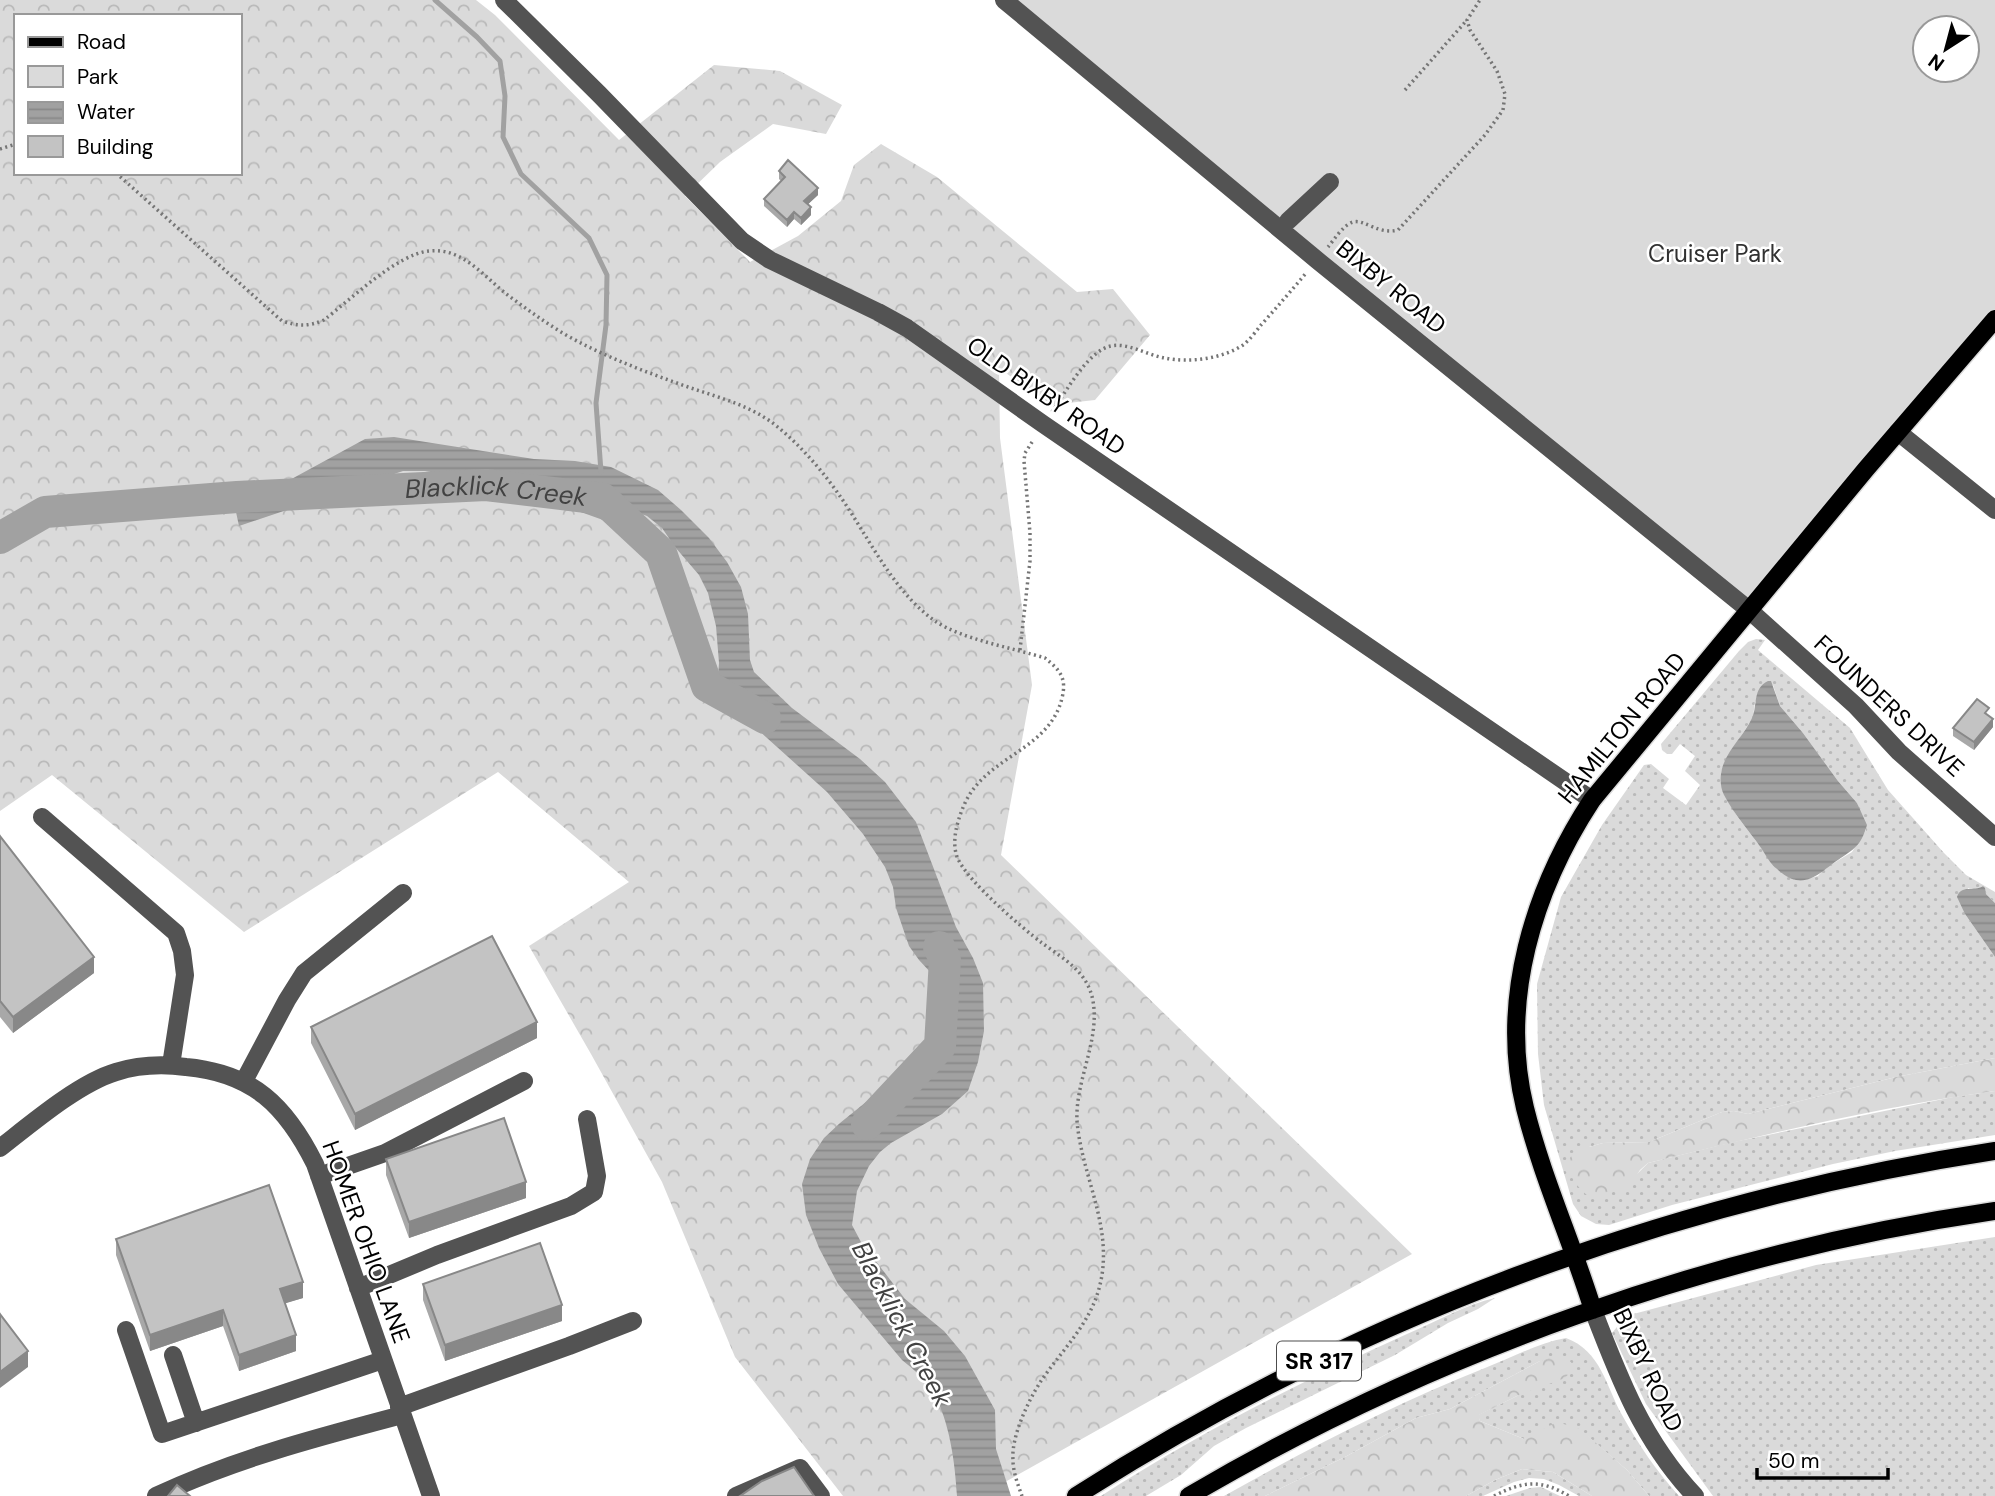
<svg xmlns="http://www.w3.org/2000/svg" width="1995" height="1496" font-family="'DM Sans',sans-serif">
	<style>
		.grass { fill: url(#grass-dots); fill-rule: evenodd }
		.forest { fill: url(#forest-crowns); fill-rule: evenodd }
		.park { fill: #dadada; fill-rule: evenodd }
		.water { fill: url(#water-rules) }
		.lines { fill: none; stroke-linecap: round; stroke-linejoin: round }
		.stream { stroke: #a1a1a1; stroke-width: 5 }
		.river { stroke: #a1a1a1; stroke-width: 32 }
		.major-casing { stroke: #dbdbdb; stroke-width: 21 }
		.path { stroke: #757575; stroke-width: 3.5; stroke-dasharray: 2 3.5; stroke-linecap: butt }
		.minor { stroke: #535353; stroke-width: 18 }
		.major { stroke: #000; stroke-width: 18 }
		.wall { fill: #a8a8a8 }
		.shaded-wall { fill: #888 }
		.building { fill: #c3c3c3; stroke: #888; stroke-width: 2 }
		.labels { text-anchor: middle; stroke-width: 5; stroke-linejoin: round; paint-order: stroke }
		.shield { fill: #fff; stroke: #4c4c4c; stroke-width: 2 }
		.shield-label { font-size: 23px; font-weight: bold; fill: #000 }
		.park-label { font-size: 24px; fill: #313131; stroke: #fff }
		.street-label { font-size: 24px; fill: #000; stroke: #fff }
		.water-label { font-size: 26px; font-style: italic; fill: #424242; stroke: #fff }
	</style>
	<defs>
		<pattern id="grass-dots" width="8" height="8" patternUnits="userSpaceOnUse" patternTransform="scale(1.75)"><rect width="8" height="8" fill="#dadada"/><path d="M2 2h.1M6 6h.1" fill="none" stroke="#b9b9b9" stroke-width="1.8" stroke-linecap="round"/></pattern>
		<pattern id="forest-crowns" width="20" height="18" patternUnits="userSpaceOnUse" patternTransform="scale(1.75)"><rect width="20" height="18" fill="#dadada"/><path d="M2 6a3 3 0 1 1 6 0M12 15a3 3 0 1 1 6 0" fill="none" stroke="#b9b9b9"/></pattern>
		<pattern id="water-rules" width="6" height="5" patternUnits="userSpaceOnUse" patternTransform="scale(1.75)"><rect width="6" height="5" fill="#a1a1a1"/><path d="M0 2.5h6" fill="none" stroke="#898989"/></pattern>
	</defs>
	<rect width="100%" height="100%" fill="#fff"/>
	<!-- grass -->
	<path class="grass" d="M1756,639l9,1 -7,10 92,78 38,62 56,63 22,22 29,17v11l-9,-9 -3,-8 -5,3 -10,-1 -3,26 30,43v101l-99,19 -148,37 -14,-3 -12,1 -73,30 -46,1 -14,4 46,29 13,-13 85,-21 220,-45 42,-6v44l-100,16 -62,13 -161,41 -63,20 -13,-1 -15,-8 -8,-12 -29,-99 -6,-51 -1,-70 24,-87 41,-72 42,-60 7,-1 18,15 -6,9 23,17 14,-20 -15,-14 10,-15 -15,-12 -8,10h-5l-5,-4 -1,-6 78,-93 9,-9zM1773,685l7,21 23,27 35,48 19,22 9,27 -14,22 -28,17 -6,7 -11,3 -12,1 -18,-11 -40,-53 -13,-22 -3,-22 4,-10 28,-45 2,-15z
		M1995,1237v259h-282l-67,-92 -34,-71 14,-17 190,-51z
		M1495,1298l-17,11 -30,14 -53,32 -149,73 -32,18 -33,29 -35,21h-45c97,-63 201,-115 306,-162 28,-12 60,-30 88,-36z
		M1566,1338c35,13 40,48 56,77 16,29 35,57 57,81h-30l-22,-26 -48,-41 -55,10 -44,-18 -2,-6 41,-20 21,-34 -90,48 -34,9 -71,39 -80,39h-41c85,-48 171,-92 261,-128 26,-10 53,-25 81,-30z
		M1522,1469l31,3 39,24h-13l-20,-11 -15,-6 -15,-1 -15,4 -31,14h-17l29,-16z
		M1541,1487l19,9h-54l24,-8z"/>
	<!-- forest -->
	<path class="forest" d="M0,0h476l19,15 124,125 95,-75 66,6 62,34 -16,29 -53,-10 -53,38 -35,34 65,66 48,-26 43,-35 13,-36 27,-21 56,33 140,115 36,-3 37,46 -55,65 -45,5 -51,-37 1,70 32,247 -31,170 411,399 -432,242h-137l-108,-139 -73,-175 -71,-128 -62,-108 100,-64 -131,-110 -254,160 -192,-157 -52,36zM16,16h224v157h-224z
		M1995,1058v33c-117,16 -232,44 -347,72l-8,7 -10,16 -27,9 -15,1c-12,-10 -17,-18 -21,-33l6,-10 16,-6 14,-4 46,-1 73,-30 12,-1 14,3 148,-37z
		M1558,1355l13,7 2,7 -8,9 -46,17 -40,20 1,6 44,18 33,-17 23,7 47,41 22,26h-57l-39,-24 -31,-3 -27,11 -29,16h-201l80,-39 71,-39 34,-9 90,-48z"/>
	<!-- park -->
	<path class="park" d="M1004,0h991v319l-246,291zM1925,28h42v42h-42z"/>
	<!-- water -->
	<path class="water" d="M394,437l140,22 41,2 36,6 47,23 23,20 28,28 18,24 14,25 7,27 2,46 4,12 38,36 68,51 25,23 31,40 40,105 17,31 10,25 1,48 -6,31 -10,29 -26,23 -51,29 -11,9 -11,14 -12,25 -5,34 9,17 44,57 39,32 21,25 30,54 1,39 15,47h-54c-2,-33 -7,-74 -24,-104 -6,-12 -20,-23 -31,-32l-64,-76 -19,-36 -13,-33 -4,-31 8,-25 14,-21 16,-15 26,-21 36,-11 20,-13 14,-15 17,-44 -2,-18 -6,-13 -26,-28 -10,-14 -13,-38 -3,-21 -8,-20 -22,-33 -36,-42 -91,-82 -15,-19 -3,-15 1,-13 -3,-37 -8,-33 -9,-18 -24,-28 -13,-19 -15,-12 -14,-5 -12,2 -4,12 -109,-39 -83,-15h-22l-164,55 -9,-42 35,1 21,-3 79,-43z
		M1768,681h3l9,25 23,27 35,48 19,22 10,22c-6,21 -13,24 -29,35 -14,9 -25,23 -42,20 -6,-1 -15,-7 -19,-11 -7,-5 -11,-14 -16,-21 -12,-17 -27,-34 -37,-53 -3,-6 -4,-14 -3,-21 2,-20 23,-38 31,-56 6,-13 0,-29 16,-37z
		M1983,886l2,2 1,6 9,9v54l-30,-43 -8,-17c4,-13 17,-5 26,-11z"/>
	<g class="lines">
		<!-- stream -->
		<path class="stream" d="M435,0l42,37 23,24 5,35 -2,41 18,37 68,64 18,37 -1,50 -10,78 5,69"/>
		<!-- river -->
		<g class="river">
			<path id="s1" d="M0,538l45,-26 192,-15 249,-12 117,14 58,54 46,133 58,32"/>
			<path d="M867,1124l73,-78 5,-87 -6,-12"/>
		</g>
		<!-- major casing -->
		<g class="major-casing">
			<path id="major" d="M1593,1310c-21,-68 -51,-133 -68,-202 -26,-107 8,-218 67,-308l274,-331 129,-150
				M1076,1496c278,-178 593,-295 919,-345
				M1189,1496c244,-144 525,-244 806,-285"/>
		</g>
		<!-- path -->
		<path class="path" d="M1405,90l62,-70
			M0,149l16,-5
			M116,173l166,148c16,5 26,6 42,-1 26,-20 73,-66 105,-69 34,-4 56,27 80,45 19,14 37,27 57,39 39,22 80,37 122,52 32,11 65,19 91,41 24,20 46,46 63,71 28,41 52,93 93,122 26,18 78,27 110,37 15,12 22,20 17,40 -11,46 -61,56 -87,89 -10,12 -16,29 -19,43 -2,11 -2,22 3,31 12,23 62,66 83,82 22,16 46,29 51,58 7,40 -18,80 -16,120 5,60 42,114 19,177 -12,32 -36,55 -55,83 -13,20 -30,56 -28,79 0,12 5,25 9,36
			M1328,247c6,-7 15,-22 25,-25 12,-3 25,13 45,8l87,-95 18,-25 2,-16 -8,-23 -27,-41 -3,-10 13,-20
			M1052,412c13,-19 31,-52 51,-63 19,-11 42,6 62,9 24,5 57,1 78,-13 7,-5 13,-14 18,-20 16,-18 31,-35 46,-53
			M1020,650l10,-89v-28l-6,-72 1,-8 9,-14
			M1494,1496c29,-15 47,-17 75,0"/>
		<!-- minor -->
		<path class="minor" d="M504,0l95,94 143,147 28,19 108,52 29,16 136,96 549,376
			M1004,0l313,260 432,350 107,96 43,46 96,85
			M1288,221l42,-39
			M1898,432l97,78
			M42,817l134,116 6,18 3,24 -14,90
			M244,1081l43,-81 17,-27 99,-80
			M0,1148c32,-25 79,-65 116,-76 22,-7 47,-8 70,-5 67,6 100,39 129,97l116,332
			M319,1176l66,-23 139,-72
			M358,1288l79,-33 134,-49 23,-14 3,-16 -10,-57
			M1593,1310c26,68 50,131 102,186
			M126,1330l36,104 221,-74
			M173,1355l23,68
			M399,1407l170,-61 64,-25
			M156,1496c78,-37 163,-59 246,-81
			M736,1496l64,-28 21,28"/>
		<!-- major -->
		<use href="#major" class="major"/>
	</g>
	<!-- wall -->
	<path class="wall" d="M779,171l39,24 -10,9 3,11 -10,10 -7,-6 -7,8 -23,-21v-7l17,-18 -2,-2z
		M1989,716l4,11 -19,23 -21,-14v-8z
		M0,836l94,137 -81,60 -13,-16z
		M311,1027l226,11 -182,92 -44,-87z
		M386,1159l140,39 -117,40 -23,-63z
		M116,1239l187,59 -18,5 11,48 -57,20 -16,-45 -73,25 -34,-96z
		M423,1284l139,37 -117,40 -22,-61z"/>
	<!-- shaded-wall -->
	<path class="shaded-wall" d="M818,188v7l-14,13v-7z
		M811,207v8l-10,10v-7z
		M794,212v7l-7,8v-7z
		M1993,719v8l-19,23v-8z
		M94,957v16l-81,60v-16z
		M537,1022v16l-182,92v-16z
		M526,1182v16l-117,40v-16z
		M303,1282v16l-23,7v-16z
		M562,1305v16l-117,40v-16z
		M223,1310v16l-73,25v-16z
		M296,1335v16l-57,20v-16z
		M28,1351v16l-28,21v-16z"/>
	<!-- building -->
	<path class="building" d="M788,160l30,28 -14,13 7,6 -10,11 -7,-6 -7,8 -23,-21 21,-22 -6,-6z
		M1977,699l12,9 -4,5 8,6 -19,23 -21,-14z
		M0,836l94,121 -81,60 -13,-16z
		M492,936l45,86 -182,92 -44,-87z
		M504,1118l22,64 -117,40 -23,-63z
		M269,1185l34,97 -23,7 16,46 -57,20 -16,-45 -73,25 -34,-96z
		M540,1243l22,62 -117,40 -22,-61z
		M0,1314l28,37 -28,21z
		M794,1467l20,29h-74l22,-15z
		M177,1485l13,11h-22z"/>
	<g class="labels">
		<!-- shield labels -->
		<rect class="shield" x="1277" y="1341.5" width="84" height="39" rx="5"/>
		<g class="shield-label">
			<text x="1319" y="1369">SR 317</text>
		</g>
		<!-- park labels -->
		<g class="park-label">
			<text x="1715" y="262">Cruiser Park</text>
		</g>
		<!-- street labels -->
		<g class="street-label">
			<text transform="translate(1391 287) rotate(39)" y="8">BIXBY ROAD</text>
			<text transform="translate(1046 396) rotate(35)" y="8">OLD BIXBY ROAD</text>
			<text transform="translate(1889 706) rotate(43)" y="8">FOUNDERS DRIVE</text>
			<text transform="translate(1622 728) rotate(-51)" y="8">HAMILTON ROAD</text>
			<text transform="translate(366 1242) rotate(70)" y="8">HOMER OHIO LANE</text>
			<text transform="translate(1648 1370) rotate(65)" y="8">BIXBY ROAD</text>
		</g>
		<!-- water labels -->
		<g class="water-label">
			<text dy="9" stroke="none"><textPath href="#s1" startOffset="504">Blacklick Creek</textPath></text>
			<text transform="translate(902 1324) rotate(62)" y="9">Blacklick Creek</text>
		</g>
	</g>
	<!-- legend -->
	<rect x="14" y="14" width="228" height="161" fill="#ffffff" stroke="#999999" stroke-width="2"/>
	<rect x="28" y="37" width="35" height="10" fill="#000000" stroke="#999999" stroke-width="2"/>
	<text x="77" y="49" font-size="21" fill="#000000">Road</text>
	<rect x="28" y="66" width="35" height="21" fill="#dadada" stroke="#999999" stroke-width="2"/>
	<text x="77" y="84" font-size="21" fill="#000000">Park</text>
	<rect x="28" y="102" width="35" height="21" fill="url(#water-rules)" stroke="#999999" stroke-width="2"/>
	<text x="77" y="119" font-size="21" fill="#000000">Water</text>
	<rect x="28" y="136" width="35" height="21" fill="#c3c3c3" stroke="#999999" stroke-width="2"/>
	<text x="77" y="154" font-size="21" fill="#000000">Building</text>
	<!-- north arrow -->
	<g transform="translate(1946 49) rotate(216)"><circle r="33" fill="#ffffff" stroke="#999999" stroke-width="2"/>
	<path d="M0-5L12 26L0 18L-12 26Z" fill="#000000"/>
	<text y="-10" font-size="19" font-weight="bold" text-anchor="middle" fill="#000000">N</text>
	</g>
	<!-- scale -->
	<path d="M1757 1468v10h131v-10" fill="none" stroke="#000000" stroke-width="3.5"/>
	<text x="1768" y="1468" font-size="21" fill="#000000" stroke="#ffffff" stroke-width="5" paint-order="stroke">50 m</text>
</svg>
